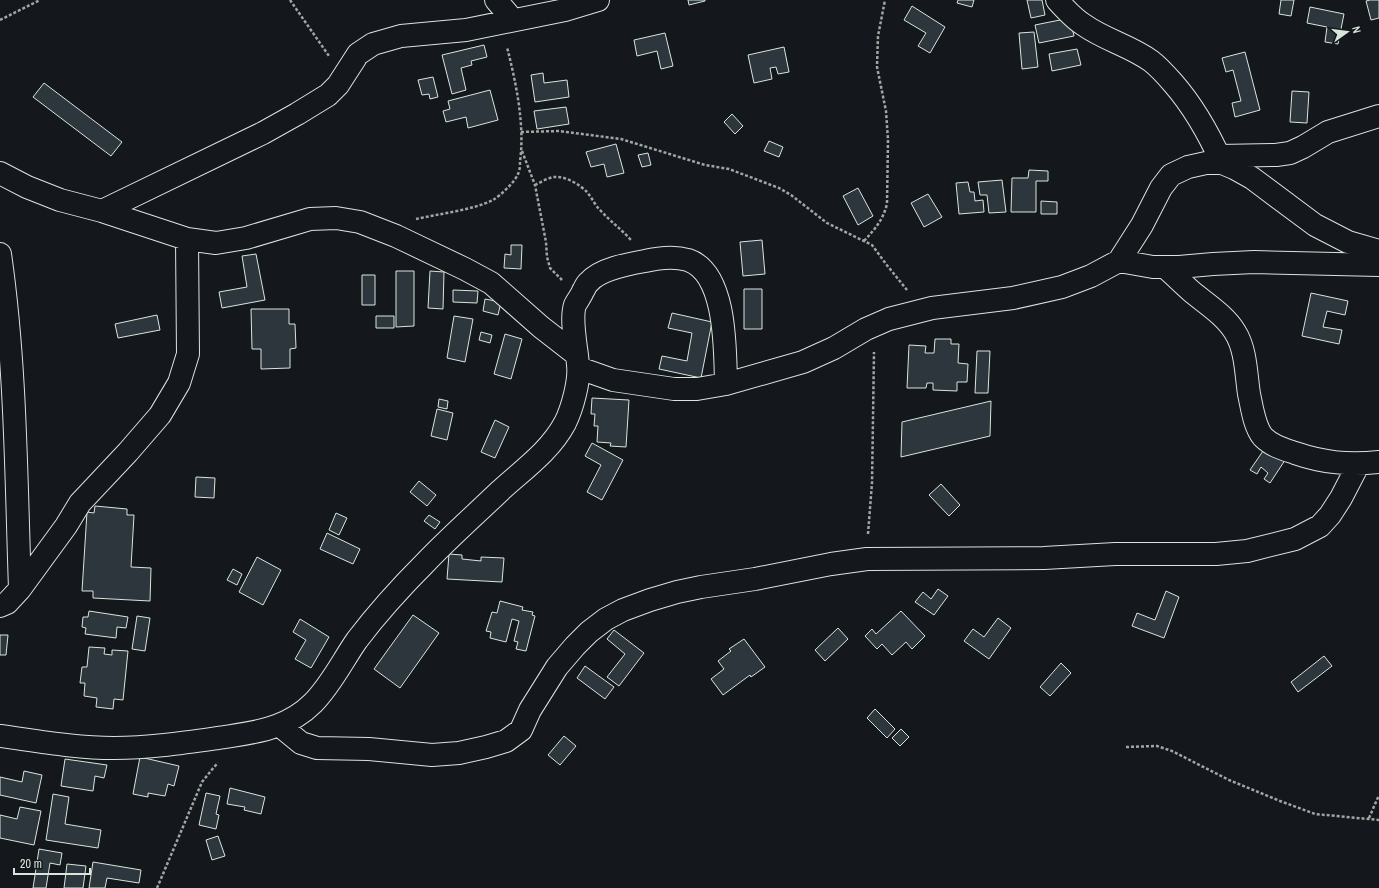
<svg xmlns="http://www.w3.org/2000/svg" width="1379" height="888" font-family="'Archivo Narrow',sans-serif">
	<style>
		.building { fill: #2c363c; stroke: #d8e6dc }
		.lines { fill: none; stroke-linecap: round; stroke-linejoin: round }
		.street-casing { stroke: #d8e6dc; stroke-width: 24 }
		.path { stroke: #9da8a2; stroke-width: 2.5; stroke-dasharray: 3 2; stroke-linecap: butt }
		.street { stroke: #14181c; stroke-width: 22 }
	</style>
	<rect width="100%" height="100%" fill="#14181c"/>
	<!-- building -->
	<path class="building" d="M688,0h17v1l-16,4z
		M958,0h16l-2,7 -15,-4z
		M1027,0h15l3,15 -14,3z
		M1281,0h13l-3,16 -12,-2z
		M1370,0h9v18l-8,2 -5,-19z
		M912,6l33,21 -15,26 -12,-7 8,-13 -22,-13z
		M1310,7l34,7 -6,30 -13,-2 2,-15 -20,-4z
		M1070,18l4,18 -35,7 -4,-18z
		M1034,32l4,35 -16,2 -3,-36z
		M665,33l8,33 -12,3 -4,-18 -20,5 -3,-16z
		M484,45l3,12 -16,4 1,4 -11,3 5,22 -14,4 -10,-39z
		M784,47l5,25 -11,2 -2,-7 -6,1 2,11 -18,4 -6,-28z
		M1077,49l4,16 -29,6 -3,-17z
		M1245,52l15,58 -25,7 -3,-14 9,-2 -8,-31 -7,2 -4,-14z
		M543,73l1,10 23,-3 2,17 -34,5 -4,-27z
		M433,77l5,20 -8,2 -1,-5 -7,1 -4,-15z
		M44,83l78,59 -11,14 -78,-59z
		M490,90l8,30 -30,8 -2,-11 -20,5 -3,-11 7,-2 -2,-8z
		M1292,91l17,1 -2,31 -17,-1z
		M566,107l3,17 -32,5 -3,-18z
		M732,114l11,12 -8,8 -11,-12z
		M769,141l14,6 -4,10 -15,-6z
		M616,144l8,29 -17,4 -3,-13 -13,3 -5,-15z
		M648,153l3,12 -9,2 -4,-12z
		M1029,170l19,1v10h-12v31h-25l1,-34h16z
		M1002,180l4,32 -17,1 -2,-18h-7l-2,-13z
		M968,182l2,10h4l1,9 8,-1 1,12 -25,2 -3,-31z
		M858,188l15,28 -15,9 -15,-29z
		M928,194l14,23 -18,10 -13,-24z
		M1041,201l16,1v12h-16z
		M762,240l3,34 -22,2 -3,-34z
		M511,245h11l-1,24 -17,-1 1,-14 6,1z
		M256,254l9,46 -43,8 -3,-16 28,-5 -5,-31z
		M396,271h18v55l-18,1z
		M430,271l14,1 -1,37 -15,-1z
		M362,275h13v30h-13z
		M744,289h18v40h-18z
		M453,290l25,1 -1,12 -24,-1z
		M1311,293l37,8 -3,14 -18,-4 -4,16 19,3 -3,14 -37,-8z
		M485,299l16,3 -3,13 -15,-4z
		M251,309h38v15h6l1,24 -6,1v19l-29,1v-20h-9z
		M672,313l40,9 -11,56 -42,-9 3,-13 25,5 5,-28 -24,-5z
		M157,315l3,15 -42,8 -3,-14z
		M376,316h18v12h-18z
		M454,316l19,3 -8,43 -18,-4z
		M481,332l11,3 -2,8 -11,-3z
		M505,334l17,5 -11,40 -17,-5z
		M935,339h16v5h8l-1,19 10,1 -1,18h-10v9l-24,-1v-7h-6l-1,5h-19l2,-43 17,1 -1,7h9z
		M977,351h13l-2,42h-13z
		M592,398l37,2 -3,47 -16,-1 1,-3 -14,-1 1,-16h-4l1,-12h-4z
		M439,399l9,2 -1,8 -9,-2z
		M991,401l-1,35 -89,21 1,-35z
		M437,409l16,4 -6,27 -16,-4z
		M495,420l14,7 -14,31 -14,-6z
		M1274,435l19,13 -23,35 -6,-4 4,-6 -7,-6 -4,7 -7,-4z
		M592,443l31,17 -21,40 -15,-8 14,-27 -16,-9z
		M196,477l19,1 -1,20 -19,-1z
		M419,481l17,14 -9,11 -17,-14z
		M941,484l19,21 -11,11 -20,-21z
		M95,506l32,3v6h7l-3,52 20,1 -1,33 -57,-3v-7h-11l5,-79 7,1z
		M336,513l11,5 -8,17 -10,-5z
		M429,515l11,7 -5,7 -11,-8z
		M327,533l33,16 -7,15 -33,-15z
		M449,554l13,1v4l19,2v-4l23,1 -2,24 -55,-3z
		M257,557l24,13 -18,35 -24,-13z
		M233,569l9,5 -5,11 -10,-5z
		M938,589l10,7 -14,19 -19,-13 8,-10 8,7z
		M1166,591l13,6 -15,41 -32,-12 5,-13 18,7z
		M500,601l23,6 -1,3 11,2 -1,3 3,1 -9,35 -10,-2 2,-7 -4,-1 5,-20 -7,-2 -6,23 -16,-4 1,-6 -5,-1 6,-19 5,1z
		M89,611l39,6 -2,11 -9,-1 -1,11 -31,-4 1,-6 -4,-1 1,-10h5z
		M901,611l24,25 -13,13 -6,-7 -14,13 -10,-11 -5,5 -12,-13 7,-7 4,5z
		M413,615l26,18 -39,55 -26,-19z
		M137,616l13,2 -5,33 -13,-2z
		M998,618l13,10 -22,31 -25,-18 9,-12 11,8z
		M300,619l29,18 -18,31 -16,-9 11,-19 -13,-8z
		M838,628l10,11 -23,22 -10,-11z
		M614,630l30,23 -25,33 -12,-9 18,-23 -18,-15z
		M0,635h8l-2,20h-6z
		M744,639l21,28 -14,10 -1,-2 -27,20 -12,-16 13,-10 -6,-8 13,-10 -2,-2z
		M89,647l16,1 -1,6 8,1v-5l16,1 -5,49 -9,-1 -1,10 -17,-2 1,-9 -13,-2 1,-13h-5l2,-16h5z
		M1324,656l8,10 -34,26 -7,-10z
		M1061,663l10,10 -21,23 -10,-9z
		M585,666l29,21 -9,12 -28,-21z
		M875,709l20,20 -8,9 -20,-20z
		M901,729l8,8 -9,9 -8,-8z
		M564,736l12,10 -16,19 -12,-10z
		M140,757l39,9 -5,20 -6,-2 -3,12 -17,-3v4l-15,-3z
		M65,759l42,6 -3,13 -9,-2 -2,15 -32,-5z
		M24,771l18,4 -6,28 -36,-8v-18l22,5z
		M230,788l35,9 -4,17 -17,-4 1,-3 -18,-3z
		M206,793l14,3 -4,18 3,1 -3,14 -17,-4z
		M53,794l16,3 -4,27 36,6 -3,18 -52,-8z
		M20,807l21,4 -7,34 -34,-7v-23l17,4z
		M218,836l7,20 -13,4 -6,-20z
		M39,849l23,4 -2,12 -10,-2 -4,25h-13z
		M93,862l48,8 -2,13 -32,-5 -2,10h-16z
		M67,864l19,2 -3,22h-19z"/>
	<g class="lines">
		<!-- street casing -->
		<g class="street-casing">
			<path id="street" d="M496,0l17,20
				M1057,0c8,9 17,19 27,25 21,15 47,21 67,36 8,6 15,14 22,22 21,24 36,51 49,80
				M1219,156l57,-1 14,-2 13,-6 25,-15 51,-16
				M0,173l27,14 33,13 42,11 85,28 29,4 30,-5 64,-19 26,-1 24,4 36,14 69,33 26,14 50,44 36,28
				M102,211l161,-78 34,-19 31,-19 10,-10 20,-31 15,-10 28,-8 65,-6 99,-20 33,-10
				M0,254c16,111 16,223 20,335
				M1119,261l34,6h26l34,-3 41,-2 125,3
				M1166,268c8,7 16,15 25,23 14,12 34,24 44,41 11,17 11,42 14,62 3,13 5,32 14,43 9,9 20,12 32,16 29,10 54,12 84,9
				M579,368l34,12 61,9h23l29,-5 77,-22 31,-14 32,-19 23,-10 43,-11 81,-10 49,-11 29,-11 28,-15 23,-36 19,-37 10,-13 17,-8 18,-4h16l12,5 18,10 63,47 33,17 31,9
				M0,606l7,-3 13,-14 46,-63 14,-23 48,-51 32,-37 19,-32 9,-29 -1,-115
				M279,725l22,18 16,5 52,1 63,6 27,-2 27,-6 20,-6 15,-11 9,-20 27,-43 18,-21 14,-14 17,-13 17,-9 27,-10 27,-8 24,-5 54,-8 76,-15 36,-5 177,-1 71,-4h101l31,-3 48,-12 25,-13 10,-11 11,-17 14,-27 2,-7
				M0,736c37,5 76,12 114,12 35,0 69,-5 104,-10 19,-3 40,-5 58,-12 14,-5 27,-13 37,-23 18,-18 30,-43 44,-63 22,-29 44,-53 69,-78 24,-25 50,-48 75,-72 23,-21 49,-39 64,-67 7,-14 15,-42 13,-58 -1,-16 -8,-45 -3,-60 2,-4 6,-9 8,-14 2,-3 3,-7 6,-9 11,-13 39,-18 56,-21 13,-3 29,-5 43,-1 39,13 37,91 38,124"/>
		</g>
		<!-- path -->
		<path class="path" d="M290,0l39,56
			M0,20l40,-20
			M521,132l38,-1 62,8 84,26 24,4 50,19 12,7 36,28 45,22 14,19 21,26
			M522,151l13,34 11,57 1,15 3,11 12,12
			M535,185c6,-3 14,-8 20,-8 11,-1 25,8 32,15 5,6 8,13 13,18 10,11 21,19 31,30
			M416,219c22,-5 57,-9 77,-19 8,-5 21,-17 25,-26 2,-4 2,-9 2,-12 5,-38 -4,-79 -13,-115
			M864,241c11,-12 19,-21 23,-37l1,-64 -2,-29 -9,-44 1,-31 7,-36
			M868,534l4,-51 2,-131
			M1126,747l31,-1 15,5 57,29 51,21 35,13 64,6
			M1369,818l10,-23
			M157,888l45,-106 12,-15 4,-4"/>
		<!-- street -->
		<use href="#street" class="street"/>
	</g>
	<!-- north arrow -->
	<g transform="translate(1347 32) rotate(76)" stroke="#14181c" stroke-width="3" paint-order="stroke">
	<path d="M0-3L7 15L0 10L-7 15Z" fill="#d8e6dc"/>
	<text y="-6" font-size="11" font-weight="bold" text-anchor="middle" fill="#d8e6dc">N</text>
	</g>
	<!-- scale -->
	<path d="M14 868v6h76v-6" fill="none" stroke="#d8e6dc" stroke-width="2"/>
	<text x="20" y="868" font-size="12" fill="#d8e6dc" stroke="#14181c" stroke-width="3" paint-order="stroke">20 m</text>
</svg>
